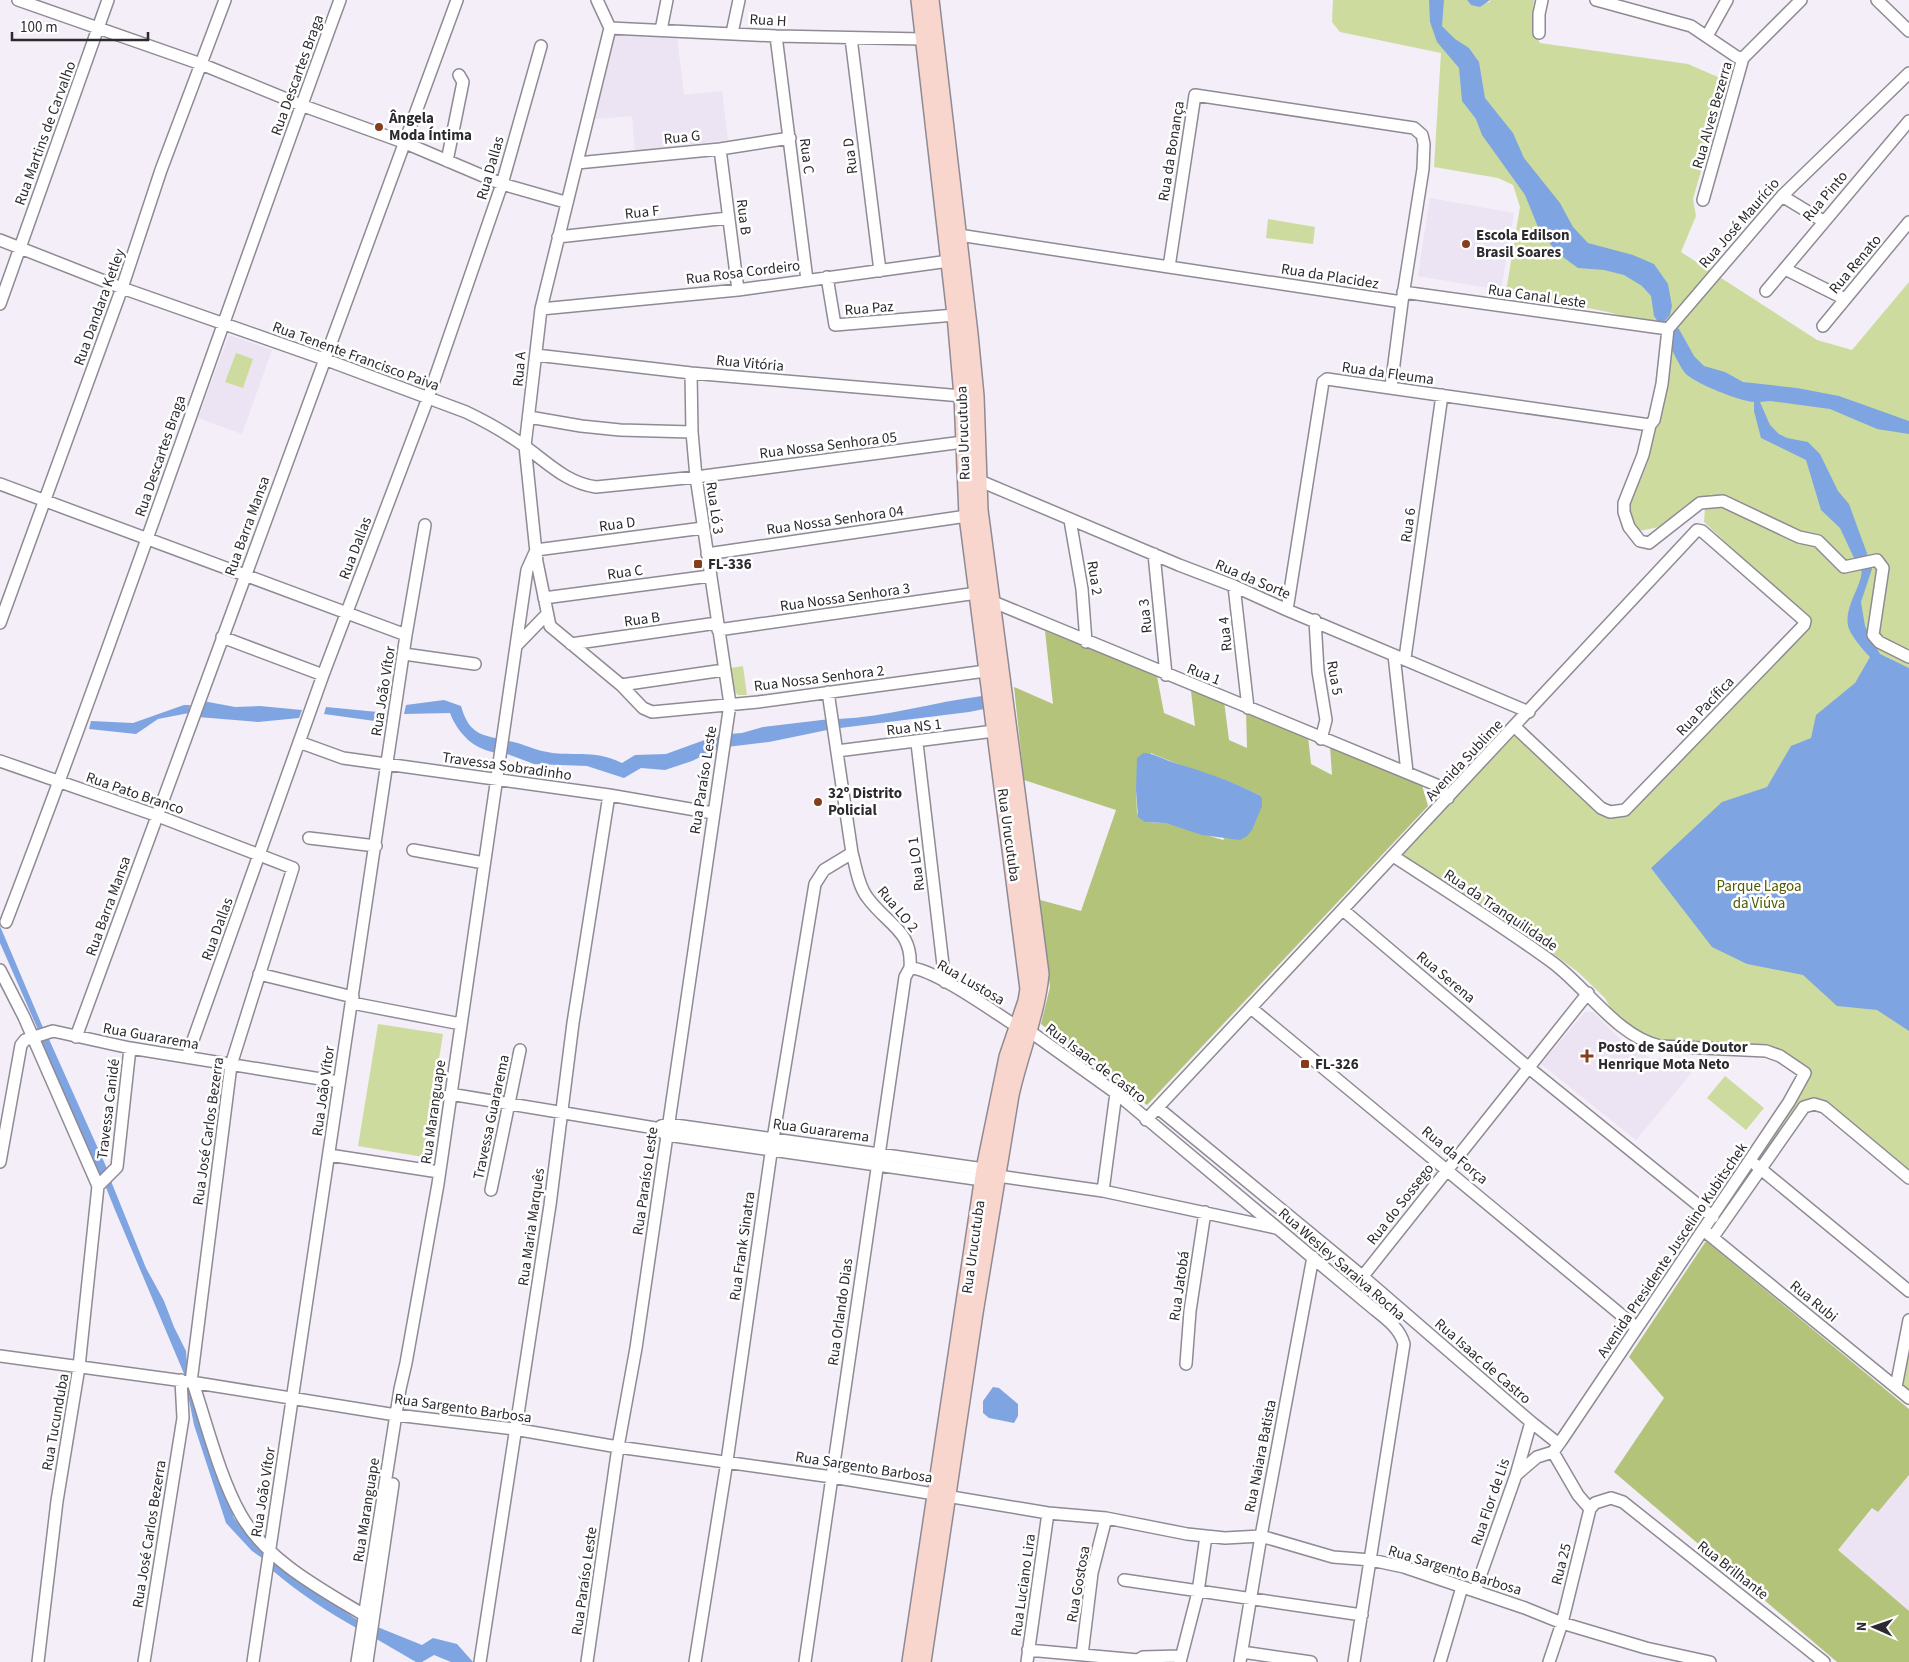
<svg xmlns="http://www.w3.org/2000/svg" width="1909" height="1662" font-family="'Source Sans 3',sans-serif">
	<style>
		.built { fill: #ece3f3 }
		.green { fill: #cddc9e }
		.forest { fill: #b3c379; fill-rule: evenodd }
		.water { fill: #7ea5e2 }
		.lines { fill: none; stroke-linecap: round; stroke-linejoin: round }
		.street-casing { stroke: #8f8a93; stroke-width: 14 }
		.secondary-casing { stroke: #8f8a93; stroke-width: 18 }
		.street { stroke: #fff; stroke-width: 11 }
		.secondary { stroke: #f8d6cd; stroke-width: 15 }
		.poi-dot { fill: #853e1c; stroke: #fff; stroke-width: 2 }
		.labels { text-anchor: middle; stroke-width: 5; stroke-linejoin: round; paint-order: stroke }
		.street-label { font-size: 15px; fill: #2c2a2e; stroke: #fff }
		.poi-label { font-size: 15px; font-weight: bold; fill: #2c2a2e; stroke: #fff; text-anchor: start }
		.park-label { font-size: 15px; fill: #4d5a01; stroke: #fff }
	</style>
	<rect width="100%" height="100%" fill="#f3eef7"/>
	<!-- built -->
	<path class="built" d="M615,35l62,3 7,57 38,-4 6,49 -93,11 -3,-35 -37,3z
		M1430,198l84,15 -13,77 -83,-14z
		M229,335l43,15 -30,84 -44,-16z
		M1585,1012h8l30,30 27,16 52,2 -66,80 -95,-76z
		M1909,1475v136l-71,-61 35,-42 5,4z"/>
	<!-- green -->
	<path class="green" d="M1333,0h134l4,5 19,-3v-2h44l-2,29 8,14 148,21 39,17 -34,118 3,17 -15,36 136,88 35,10 57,-68v896l-95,-74 -53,65 -11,-8 55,-86 -25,-19 -120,-10 -41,-23 -14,-25 -27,-26 -75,-56 -92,-48 -11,-12 116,-123 81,78 34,1 180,-190 -107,-100 1,-14 7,-14 -26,11 -27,22 -25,5 -6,-22 19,-46 17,-75 2,-61 -58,-16 -102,-20 14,-85 -7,-22 -15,-7 -64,-11 7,-114 -101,-21 -8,-10z
		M1268,219l47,8 -2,17 -47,-6z
		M236,353l17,6 -10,29 -18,-6z
		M743,666l4,29h-9l-4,-4 -3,-23z
		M378,1024l65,10 -20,123 -65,-11z
		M1725,1076l39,32 -18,22 -39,-32z
		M1909,1320v78l-13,-11z"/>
	<!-- forest -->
	<path class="forest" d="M1045,631l112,45 7,37 31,13 -4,-35 33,10 5,39 18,8 -1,-37 62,25 3,28 21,11 -2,-29 91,36 7,24 -281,299 -106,-81 9,-37 -10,-87 41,11 35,-101 -92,-30 -10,-93 39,17zM1151,753c35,16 73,24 108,42l-36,45 -58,-17 -20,-1 -8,-9 -1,-23z
		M1706,1241l203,168v66l-31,37 -6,-4 -34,42 71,61v51h-72l-223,-190 50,-74 -35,-41z"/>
	<!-- water -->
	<path class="water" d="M1429,0h15l-2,26 13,13 14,9 10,14 6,36 28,35 11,25 36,45 13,24 15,16 45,12 21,9 14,20 4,22 -2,9 -7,8 -5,-1 -4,-6 -3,-20 -9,-10 -18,-11 -20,-5 -26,-2 -22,-16 -18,-25 -13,-32 -43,-60 -6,-16 -14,-18 -3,-33 -22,-26 -7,-20z
		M1467,0h23l-10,7 -9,-2z
		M1673,324l6,5 15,27 10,10 21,6 18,10 54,6 42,8 70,25v13l-32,-5 -47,-20 -60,-8 -10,1 10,23 9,9 8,4 21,4 12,12 18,37 11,13 19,52 -10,4 -4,-2 -14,-30 -19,-18 -15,-50 -45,-22 -7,-27v-9c-13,0 -62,-20 -69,-29 -7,-9 -11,-21 -18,-31z
		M1870,563l2,6 -11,33 4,24 15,28 29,14v363l-32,-21 -40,-4 -34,-31 -56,-11 -35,-17 -61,-79 71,-66 45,-15 24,-41 20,-8 5,-23 39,-32 15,-26c-7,-7 -17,-19 -21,-28 -8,-22 19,-50 11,-62z
		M982,696l2,13 -15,3 -129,16 -2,-9c48,-2 96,-17 144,-23z
		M444,700l17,6c7,24 16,29 40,33l-2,14c-24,-2 -41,-19 -49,-40l-46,1 2,-9z
		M203,701l32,6 25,-1 42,4 -3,8 -41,4 -60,-5z
		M184,705h6l-1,8 -31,6 -22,15 -47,-5 2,-8 42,2z
		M326,707l62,6 -2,8 -4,1 -58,-8z
		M830,719l2,10 -63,13 -42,5 2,-13 13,-1 21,-6z
		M721,734l-2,14 -27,13 -27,9 -24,-2 -17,10 -37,-12 -53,-2 -27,-10 2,-13c12,2 21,7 33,10 29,7 50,-3 80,12l13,-8 31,-1z
		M1143,753c11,0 19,6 29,9 30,9 60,19 87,33l3,3v8l-10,24 -5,6 -7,4 -38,-5 -37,-12 -20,-1 -7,-5 -2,-27 1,-32z
		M0,926l44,104 -5,2 -39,-89z
		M48,1037l61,136 -7,5 -12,-23 -49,-115z
		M111,1181l35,87 18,33 10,26 12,24 2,26 -3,-1 -70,-166 -10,-25z
		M186,1385l6,1 42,132 15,19 18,15 -2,8 -13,-9 -26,-28 -32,-98z
		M993,1387l6,1 19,16v12l-4,7 -25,-5 -6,-5v-12z
		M274,1561l86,61v8c-32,-18 -60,-36 -88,-60z
		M375,1626l47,19 11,-7 24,6 16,18h-22l-17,-7 -12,7h-6l-43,-25z"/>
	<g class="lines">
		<!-- street casing -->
		<g class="street-casing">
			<path id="street" d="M18,0l183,64 100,41 102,37 99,42 63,18
				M597,0l13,28
				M1596,0l95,26 46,31 6,1
				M1877,0l32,31
				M610,28l-69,281 -16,137 12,116 13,64 71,59 22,23 9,4 106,-10 235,-32
				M610,28l166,8 147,3
				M661,30l6,-30
				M732,33l7,-33
				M1539,33v-19l3,-14
				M776,36l31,244
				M1707,36l20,-36
				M851,38l29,233
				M1909,73l-127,123 -114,133 -6,55 -8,36 -4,5 -7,30 -19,48v9l5,15 11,14 9,2 51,-40 23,-2 76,36 19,4 26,26 33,-7 6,8 -10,67 6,7 30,15
				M720,149l18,141
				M447,161l16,-79 -4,-7
				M577,163l143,-14 70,-11
				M1782,196l41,25
				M1703,200l40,-142 58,-58
				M952,234l217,33 26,-172 219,33 8,7 2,9 -1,25 -21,133
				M558,237l170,-19
				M0,240l122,48 202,71 142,53c21,10 42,22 61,36 22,16 40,35 69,39l100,-10 267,-35
				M1169,267l233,35 -11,85
				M1785,269l60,30
				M827,277l8,48 120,-10
				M1766,291l143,-170
				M1403,292l265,37
				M0,304l108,-304
				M541,309l197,-19 211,-29
				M1823,326l86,-104
				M536,355l155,18 271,23
				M529,417l52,9 39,4 72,2
				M973,478l206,87 55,21 53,24 242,102
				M0,484l406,151
				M1070,520l12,69 4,53
				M707,554l260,-38
				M1154,554l12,121
				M1234,586l14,122
				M544,598l166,-22
				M991,601l448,185 9,12
				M1287,610l36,-228 4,-3 323,46
				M1315,620l3,51 8,49 -5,19
				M0,623l122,-335 39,-118 64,-170
				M718,630l259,-37
				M222,637l101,38
				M571,644l146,-21
				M517,645l30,-31
				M404,654l71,10
				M1394,655l13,117
				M1405,658l37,-263
				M621,685l103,-15
				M828,692l24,161c4,14 6,32 15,44 20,28 46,33 43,71
				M299,742l44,16 266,37 104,18
				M917,743l28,239
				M837,751l157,-20
				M0,761l158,55 135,52 -62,197 -40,317
				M309,838l67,8
				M413,850l71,13
				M1393,856c54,35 108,69 159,106 34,25 66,75 108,84l106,5 14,5 25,17 -16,29 -228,339 -8,11 -16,5 -21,18
				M1343,910l186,158 184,149
				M6,922c117,-305 221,-615 334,-922
				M910,968c23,0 84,44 106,58
				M0,970l24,47 74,169
				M259,974l94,23
				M352,1003l109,21
				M1251,1008l386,320
				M1028,1030l88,63 252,211c14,12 31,22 36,40l-50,318
				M76,1037l381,-1037
				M187,1057l136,-382 105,-277 74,-214 39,-138
				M450,1094l205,34 12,7 315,45
				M1158,1108l204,168 169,146 24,19 5,1
				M1146,1120l551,-590 5,1 103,90 -1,4 -179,185 -15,2 -9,-4 -86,-81
				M661,1126l7,-2 316,45
				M329,1155l110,17
				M0,1162l21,-117 4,-5 28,-9 77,17 209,34
				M1756,1165l153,126
				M998,1176l105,15 173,37
				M98,1186l19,-19 13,-119
				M491,1190l29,-140
				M1103,1191l13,-98
				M1707,1233l202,165
				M1713,1237l91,-130 10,-3 10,3 85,71
				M1359,1281l229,-288
				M0,1356l191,26 205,33 118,14 104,18 214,30 216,36 58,5 81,16 38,4 36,-2 72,21 38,3 33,7 121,41 37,15 84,25 64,14
				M1186,1364l4,-53 15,-99
				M193,1383c14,42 27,95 48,132 26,46 80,74 123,100
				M1896,1387l13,-67
				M1553,1452l25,43 12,14
				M1124,1580l238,35
				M1475,1591l41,-116 15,-53
				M1028,1650l110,10 5,-3 37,-1
				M1242,1652l69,10
				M1082,1655l10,-82 14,-55
				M38,1662l19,-161 22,-134 19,-181
				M144,1662l39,-244 -2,-38
				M253,1662l153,-1027 19,-110
				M357,1662l43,-273 6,-26 32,-179 89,-614 9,-20 167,-22
				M367,1662l26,-178
				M480,1662l70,-457 23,-182 36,-228
				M587,1662l31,-215 18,-99 94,-644 -34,-227 -4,-45 -1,-59
				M695,1662l32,-201 46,-322 42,-255 9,-14 28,-17
				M805,1662l100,-685 5,-9
				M1027,1662l21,-149
				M1180,1662l18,-70 8,-56
				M1240,1662l21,-126 52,-279
				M1440,1662l22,-75
				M1549,1662l13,-39 28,-114 5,-6 16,-5 12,4 201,160"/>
		</g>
		<!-- secondary casing -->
		<g class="secondary-casing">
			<path id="secondary" d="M910,1662l74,-493 23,-112 19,-56 2,-12 -61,-473 -5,-120 -7,-81 -36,-315
				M923,1662l52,-349 36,-218c9,-41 26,-80 30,-121l-61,-464 -4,-114 -6,-62 -39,-334"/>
		</g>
		<!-- street -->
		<use href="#street" class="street"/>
		<!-- secondary -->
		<use href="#secondary" class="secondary"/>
	</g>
	<!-- markers -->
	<g class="poi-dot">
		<circle cx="379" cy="127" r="5"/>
		<circle cx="1466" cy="244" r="5"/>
		<rect x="693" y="559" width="10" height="10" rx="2.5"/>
		<circle cx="818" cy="802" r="5"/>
		<path d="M1584.5 1048.5h5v5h5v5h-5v5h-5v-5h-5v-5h5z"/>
		<rect x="1300" y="1059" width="10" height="10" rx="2.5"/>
	</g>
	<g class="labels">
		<!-- street labels -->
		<g class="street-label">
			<text transform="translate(768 20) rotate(3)" y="5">Rua H</text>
			<text transform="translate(297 75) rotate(-70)" y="5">Rua Descartes Braga</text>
			<text transform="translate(1712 115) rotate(-74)" y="5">Rua Alves Bezerra</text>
			<text transform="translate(45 133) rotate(-70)" y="5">Rua Martins de Carvalho</text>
			<text transform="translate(682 137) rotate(-6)" y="5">Rua G</text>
			<text transform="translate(1171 151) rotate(-81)" y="5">Rua da Bonança</text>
			<text transform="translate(807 156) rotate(83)" y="5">Rua C</text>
			<text transform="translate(850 156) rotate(-97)" y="5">Rua D</text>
			<text transform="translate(490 168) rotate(-74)" y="5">Rua Dallas</text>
			<text transform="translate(1825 196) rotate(-50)" y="5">Rua Pinto</text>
			<text transform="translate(642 212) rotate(-6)" y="5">Rua F</text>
			<text transform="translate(744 217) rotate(83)" y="5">Rua B</text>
			<text transform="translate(1739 223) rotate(-49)" y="5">Rua José Maurício</text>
			<text transform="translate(1855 264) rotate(-50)" y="5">Rua Renato</text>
			<text transform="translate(743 272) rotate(-7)" y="5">Rua Rosa Cordeiro</text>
			<text transform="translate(1330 276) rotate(9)" y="5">Rua da Placidez</text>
			<text transform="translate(1537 296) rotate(8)" y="5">Rua Canal Leste</text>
			<text transform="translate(99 307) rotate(-70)" y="5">Rua Dandara Ketley</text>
			<text transform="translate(869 308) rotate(-5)" y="5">Rua Paz</text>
			<text transform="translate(356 356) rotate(20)" y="5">Rua Tenente Francisco Paiva</text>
			<text transform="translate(750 363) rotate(5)" y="5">Rua Vitória</text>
			<text transform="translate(519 369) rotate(-85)" y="5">Rua A</text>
			<text transform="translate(1388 373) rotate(8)" y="5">Rua da Fleuma</text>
			<text transform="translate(963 433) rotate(-92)" y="5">Rua Urucutuba</text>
			<text transform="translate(828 445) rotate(-7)" y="5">Rua Nossa Senhora 05</text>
			<text transform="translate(160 456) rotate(-71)" y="5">Rua Descartes Braga</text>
			<text transform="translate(715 508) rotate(82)" y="5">Rua Ló 3</text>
			<text transform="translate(835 520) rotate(-8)" y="5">Rua Nossa Senhora 04</text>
			<text transform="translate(617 524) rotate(-8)" y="5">Rua D</text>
			<text transform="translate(1408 525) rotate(-82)" y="5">Rua 6</text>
			<text transform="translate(247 526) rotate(-70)" y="5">Rua Barra Mansa</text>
			<text transform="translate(355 548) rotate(-69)" y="5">Rua Dallas</text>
			<text transform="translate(625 572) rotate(-8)" y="5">Rua C</text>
			<text transform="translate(1095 578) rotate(81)" y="5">Rua 2</text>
			<text transform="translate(1253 579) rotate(23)" y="5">Rua da Sorte</text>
			<text transform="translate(845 597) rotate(-8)" y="5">Rua Nossa Senhora 3</text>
			<text transform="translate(1145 616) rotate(-96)" y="5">Rua 3</text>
			<text transform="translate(642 619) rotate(-8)" y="5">Rua B</text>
			<text transform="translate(1225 634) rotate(-96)" y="5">Rua 4</text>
			<text transform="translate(1204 674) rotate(22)" y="5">Rua 1</text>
			<text transform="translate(819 678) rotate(-7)" y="5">Rua Nossa Senhora 2</text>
			<text transform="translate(1335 678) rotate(80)" y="5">Rua 5</text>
			<text transform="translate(383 691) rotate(-81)" y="5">Rua João Vítor</text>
			<text transform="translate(1705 706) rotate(-46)" y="5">Rua Pacífica</text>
			<text transform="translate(914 727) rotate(-7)" y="5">Rua NS 1</text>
			<text transform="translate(1464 760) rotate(-47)" y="5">Avenida Sublime</text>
			<text transform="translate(507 766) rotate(8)" y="5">Travessa Sobradinho</text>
			<text transform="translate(703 780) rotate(-81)" y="5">Rua Paraíso Leste</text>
			<text transform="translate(135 793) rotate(19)" y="5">Rua Pato Branco</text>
			<text transform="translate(1009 835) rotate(82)" y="5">Rua Urucutuba</text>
			<text transform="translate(916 864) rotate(-97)" y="5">Rua LO 1</text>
			<text transform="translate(108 906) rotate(-70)" y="5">Rua Barra Mansa</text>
			<text transform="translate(898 909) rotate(50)" y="5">Rua LO 2</text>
			<text transform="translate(1501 910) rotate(34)" y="5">Rua da Tranquilidade</text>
			<text transform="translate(217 929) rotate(-70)" y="5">Rua Dallas</text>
			<text transform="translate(1446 977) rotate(40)" y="5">Rua Serena</text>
			<text transform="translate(971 982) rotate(30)" y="5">Rua Lustosa</text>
			<text transform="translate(151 1036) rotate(10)" y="5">Rua Guararema</text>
			<text transform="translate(1096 1063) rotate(37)" y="5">Rua Isaac de Castro</text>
			<text transform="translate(323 1091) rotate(-82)" y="5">Rua João Vítor</text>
			<text transform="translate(108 1109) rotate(-83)" y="5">Travessa Canidé</text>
			<text transform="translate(433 1112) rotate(-82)" y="5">Rua Maranguape</text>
			<text transform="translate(491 1117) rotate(-78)" y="5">Travessa Guararema</text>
			<text transform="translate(821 1130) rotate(8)" y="5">Rua Guararema</text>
			<text transform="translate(208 1131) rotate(-82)" y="5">Rua José Carlos Bezerra</text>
			<text transform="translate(1455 1155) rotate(40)" y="5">Rua da Força</text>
			<text transform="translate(645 1181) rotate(-82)" y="5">Rua Paraíso Leste</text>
			<text transform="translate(1400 1204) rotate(-52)" y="5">Rua do Sossego</text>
			<text transform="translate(531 1227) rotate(-82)" y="5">Rua Maria Marquês</text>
			<text transform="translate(742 1246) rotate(-82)" y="5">Rua Frank Sinatra</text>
			<text transform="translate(973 1247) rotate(-82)" y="5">Rua Urucutuba</text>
			<text transform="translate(1672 1250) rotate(-56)" y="5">Avenida Presidente Juscelino Kubitschek</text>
			<text transform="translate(1342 1264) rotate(41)" y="5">Rua Wesley Saraiva Rocha</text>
			<text transform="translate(1179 1286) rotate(-82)" y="5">Rua Jatobá</text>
			<text transform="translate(1814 1301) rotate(39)" y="5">Rua Rubi</text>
			<text transform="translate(840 1312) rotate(-82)" y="5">Rua Orlando Dias</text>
			<text transform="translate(1483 1361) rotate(41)" y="5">Rua Isaac de Castro</text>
			<text transform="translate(463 1408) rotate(8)" y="5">Rua Sargento Barbosa</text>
			<text transform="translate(55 1422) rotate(-80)" y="5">Rua Tucunduba</text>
			<text transform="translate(1260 1456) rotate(-79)" y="5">Rua Naiara Batista</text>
			<text transform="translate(864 1467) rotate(9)" y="5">Rua Sargento Barbosa</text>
			<text transform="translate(263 1492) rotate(-81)" y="5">Rua João Vítor</text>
			<text transform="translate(1490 1502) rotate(-71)" y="5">Rua Flor de Lis</text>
			<text transform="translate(366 1510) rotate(-81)" y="5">Rua Maranguape</text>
			<text transform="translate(149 1534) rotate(-81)" y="5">Rua José Carlos Bezerra</text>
			<text transform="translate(1561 1564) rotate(-76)" y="5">Rua 25</text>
			<text transform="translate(1455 1570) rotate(17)" y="5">Rua Sargento Barbosa</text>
			<text transform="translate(1733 1570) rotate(38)" y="5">Rua Brilhante</text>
			<text transform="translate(584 1581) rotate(-82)" y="5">Rua Paraíso Leste</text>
			<text transform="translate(1078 1584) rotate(-80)" y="5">Rua Gostosa</text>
			<text transform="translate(1023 1585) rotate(-82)" y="5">Rua Luciano Lira</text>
		</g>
		<!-- poi labels -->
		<g class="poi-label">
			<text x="389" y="123">Ângela<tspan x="389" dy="17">Moda Íntima</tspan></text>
			<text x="1476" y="240">Escola Edilson<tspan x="1476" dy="17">Brasil Soares</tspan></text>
			<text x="708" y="569">FL-336</text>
			<text x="828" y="798">32º Distrito<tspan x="828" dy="17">Policial</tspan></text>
			<text x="1598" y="1052">Posto de Saúde Doutor<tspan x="1598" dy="17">Henrique Mota Neto</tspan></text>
			<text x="1315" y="1069">FL-326</text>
		</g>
		<!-- park labels -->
		<g class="park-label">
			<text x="1759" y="891">Parque Lagoa<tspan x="1759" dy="17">da Viúva</tspan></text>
		</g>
	</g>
	<!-- north arrow -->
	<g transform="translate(1874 1627) rotate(272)" stroke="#ffffff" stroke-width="4" paint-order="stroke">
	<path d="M0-4L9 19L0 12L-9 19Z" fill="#2c2a2e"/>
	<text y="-8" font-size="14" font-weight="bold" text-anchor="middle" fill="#2c2a2e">N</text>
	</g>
	<!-- scale -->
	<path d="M12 32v8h136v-8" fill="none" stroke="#2c2a2e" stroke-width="2.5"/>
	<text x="20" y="32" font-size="15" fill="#2c2a2e" stroke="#ffffff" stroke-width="4" paint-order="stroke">100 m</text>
</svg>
